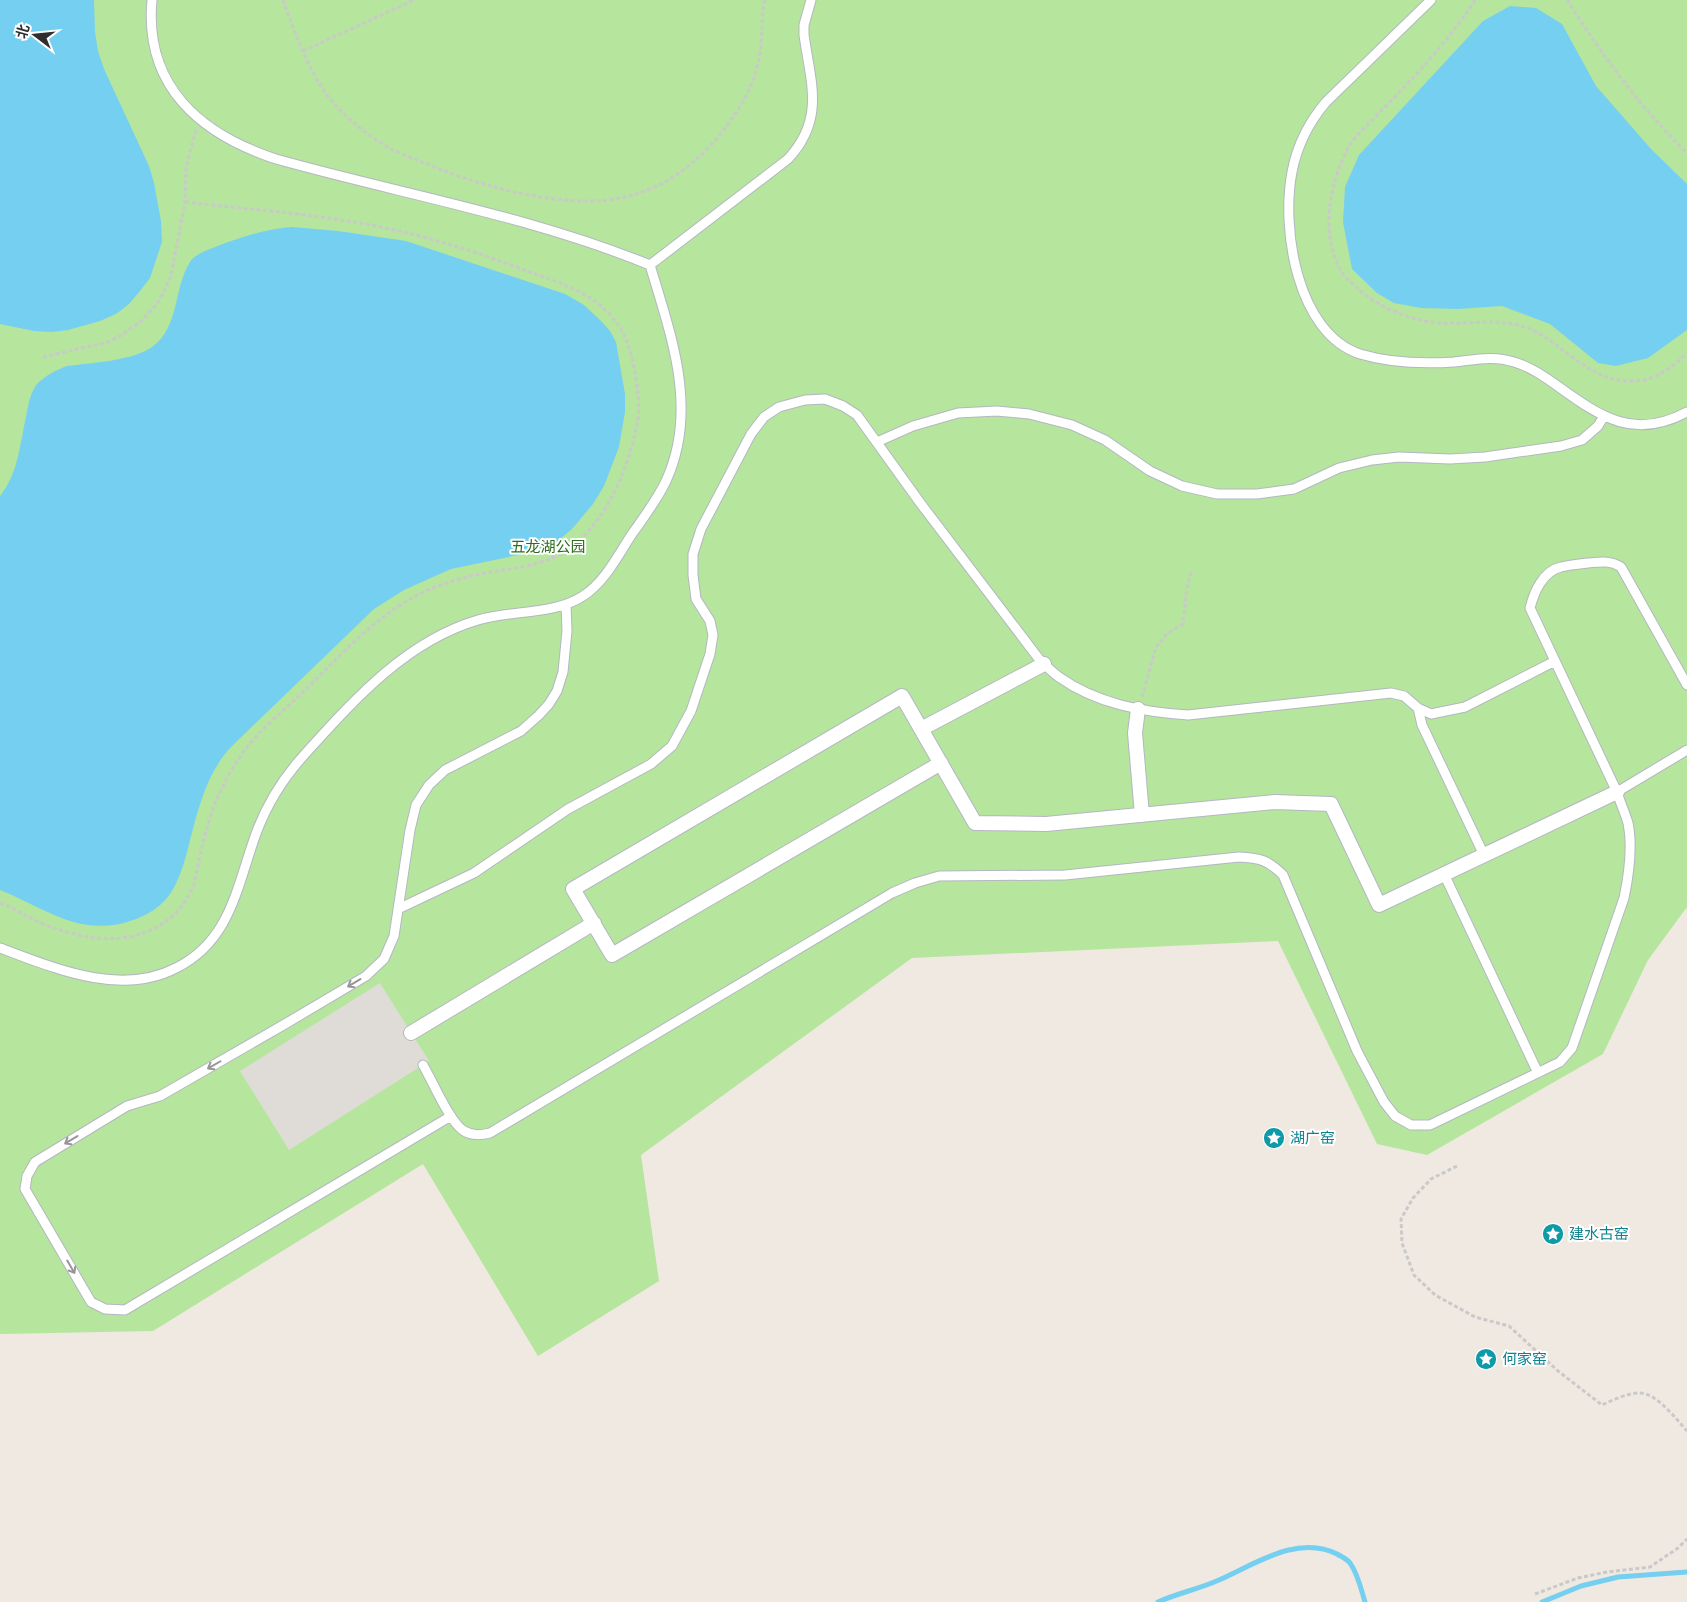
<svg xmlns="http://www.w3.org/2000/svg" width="1687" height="1602" font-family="Manrope,'Noto Sans SC',sans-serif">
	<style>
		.green { fill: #b6e59e }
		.plaza { fill: #dfdcd8 }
		.water { fill: #75cff0 }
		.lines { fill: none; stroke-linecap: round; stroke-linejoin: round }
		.stream { stroke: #75cff0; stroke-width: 5 }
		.service-casing { stroke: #b4b7c1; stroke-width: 11 }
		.pedestrian-casing { stroke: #b4b7c1; stroke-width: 16 }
		.path { stroke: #c9c9c9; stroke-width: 3; stroke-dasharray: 4 2.5; stroke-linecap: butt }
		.service { stroke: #fff; stroke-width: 9 }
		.pedestrian { stroke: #fff; stroke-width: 14 }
		.oneway { stroke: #969696 }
		.labels { text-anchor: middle; stroke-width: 4; stroke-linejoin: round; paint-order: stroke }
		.park-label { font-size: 15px; fill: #2c6e1b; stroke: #fff }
		.culture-label { font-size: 15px; fill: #0d838f; stroke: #fff; text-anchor: start }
	</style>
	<rect width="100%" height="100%" fill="#efe9e1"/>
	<!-- green -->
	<path class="green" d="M0,0h1687v907l-39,53 -45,94 -176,101 -50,-11 -99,-203 -366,17 -271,197 18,126 -121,75 -115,-192 -270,167 -153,3z"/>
	<!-- plaza -->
	<path class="plaza" d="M380,983l49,78 -140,89 -49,-79z"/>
	<!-- water -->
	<path class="water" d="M0,0h94l1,32 3,19 6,18 45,97 5,17 7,38 1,21 -12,36 -10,13 -11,13 -13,10 -16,7 -32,9 -16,2 -18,-1 -34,-7z
		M1510,6l26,2 26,16 34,62 55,63 36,35v146l-39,28 -32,8 -18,-3 -48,-39 -48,-18 -44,3 -37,-1 -27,-5 -17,-10 -25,-24 -9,-47 2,-35 14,-32 124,-134z
		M292,227l46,4 68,10 159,53 19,11 17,16 9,10 6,11 9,52v18l-6,35 -15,39 -11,18 -21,25 -19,16 -16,6 -86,18 -47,21 -30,19 -143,138c-24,26 -32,59 -41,93 -4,17 -9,36 -18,51 -9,15 -25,25 -42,30 -17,6 -36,6 -53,2 -27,-7 -51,-23 -77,-33v-394c18,-22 20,-52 26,-79 2,-11 4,-24 11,-33 8,-8 19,-14 30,-18 24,-3 65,-5 85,-19 28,-20 21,-58 38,-85 5,-8 16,-11 25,-15 26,-10 50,-18 77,-20z"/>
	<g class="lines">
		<!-- stream -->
		<path class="stream" d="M1158,1602c20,-9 41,-13 61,-22 36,-16 79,-46 118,-26 5,3 10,5 13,9 8,11 11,26 15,39
			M1542,1602l39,-16 37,-9 69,-5"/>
		<!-- service casing -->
		<g class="service-casing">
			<path id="service" d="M152,0c-8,86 48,134 124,159 125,35 254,57 374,106
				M1431,0l-105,102c-17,20 -29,44 -34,70 -11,57 5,161 68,182 30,9 63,10 94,8 20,-2 39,-7 60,0 17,5 31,15 45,25 43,31 76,53 128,25
				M650,265l138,-106c37,-40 23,-75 16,-124v-10l7,-25
				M877,442l36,-16 45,-13 39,-2 32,3 43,11 33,15 45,31 32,15 35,8h40l37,-5 45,-21 33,-8 27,-3 51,2 35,-2 76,-11 21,-6 16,-14 6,-10
				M1418,708l4,17 62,130
				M1617,792l70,-42
				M1444,874l94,199
				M398,909l76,-36 94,-64 83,-45 21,-18 19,-35 19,-57 3,-19 -3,-14 -14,-22 -3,-24v-21l8,-25 50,-95 13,-17 15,-10 26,-7 20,-1 18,7 14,9 64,89 118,155c6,6 13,13 20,18 38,27 84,35 129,38l203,-22 13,3 14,12 13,6 34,-7 90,-46
				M0,948c54,20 120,49 176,20 56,-28 61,-84 81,-137 11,-29 27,-54 48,-77 49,-54 101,-113 173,-134 33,-10 76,-5 105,-24 22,-14 35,-41 49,-62 12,-17 25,-34 34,-53 33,-72 5,-145 -16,-216
				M423,1065c9,15 27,58 41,66 9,5 17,4 26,2l402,-240 23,-10 24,-7 126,-1 174,-18c21,1 29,3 44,18l74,176 27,51 11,14 16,9h19l130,-63 12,-14 52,-150c5,-24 9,-51 4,-75 -3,-10 -8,-21 -11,-31l-87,-184c4,-16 13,-37 31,-41 8,-2 18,-3 27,-4 12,-1 22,-3 33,4l66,118
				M451,1116l-326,194 -20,-1 -14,-7 -66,-113 2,-13 8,-14 92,-56 33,-10 125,-72 81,-48 18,-17 10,-23 16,-106 6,-25 13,-20 16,-15 76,-39 18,-16 10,-11 8,-13 6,-19 4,-41 -1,-27"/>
		</g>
		<!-- pedestrian casing -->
		<g class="pedestrian-casing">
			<path id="pedestrian" d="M1138,709l-3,24 7,82
				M921,729l123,-65
				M941,763l-329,192 -39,-66 329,-193 73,127 71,1 229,-22 56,2 48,101 238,-113
				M411,1033l183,-110"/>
		</g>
		<!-- path -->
		<path class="path" d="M283,0c14,38 28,81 57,110 15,15 33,29 51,39 10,5 21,9 31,13 50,21 115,40 169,39 17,0 33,-3 48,-8 44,-14 78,-49 101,-87 12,-18 19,-40 21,-61 2,-15 0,-30 4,-45
			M1475,0c-34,53 -80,96 -123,141 -22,37 -33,91 -11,130 3,6 9,10 13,14 22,21 48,32 77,37 30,4 62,-4 91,4 16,5 29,15 42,25 22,16 42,32 71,30 10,-1 20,-3 28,-9 9,-5 16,-12 24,-19
			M1567,0c35,54 73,108 120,153
			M303,51l111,-51
			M43,357l65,-15 12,-6 20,-14 17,-18 6,-11 8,-17 14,-74 1,-35 10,-37
			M1142,697l14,-50 11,-13 16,-10 4,-36 4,-16
			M0,903c12,4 23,11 34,17 38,17 82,28 121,8 19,-10 31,-24 39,-44 7,-33 13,-66 28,-96 7,-14 16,-30 26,-42 17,-21 39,-38 58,-57 40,-39 78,-83 132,-103 12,-4 24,-8 36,-11 33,-7 73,-7 100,-30 36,-31 53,-75 63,-120 5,-24 -3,-69 -13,-91 -6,-11 -15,-21 -24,-29 -21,-17 -48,-25 -73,-34 -60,-23 -123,-42 -186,-51 -52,-8 -104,-12 -156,-18
			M1457,1166l-26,13 -18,19 -12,21 1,24 12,32 21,20 40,22 34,9 49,45 44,34c11,-5 25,-12 37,-12 17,-1 37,26 48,38
			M1535,1594l43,-16 29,-6 43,-5 28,-19 9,-9"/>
		<!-- service -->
		<use href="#service" class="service"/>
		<!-- pedestrian -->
		<use href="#pedestrian" class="pedestrian"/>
	</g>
	<!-- one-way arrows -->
	<defs><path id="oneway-shaft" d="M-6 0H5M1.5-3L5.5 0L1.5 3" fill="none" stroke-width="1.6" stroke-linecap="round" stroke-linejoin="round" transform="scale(1.25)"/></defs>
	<g class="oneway">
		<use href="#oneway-shaft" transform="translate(354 983) rotate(149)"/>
		<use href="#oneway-shaft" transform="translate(214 1065) rotate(150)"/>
		<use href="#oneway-shaft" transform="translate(71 1140) rotate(149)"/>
		<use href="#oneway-shaft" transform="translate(71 1267) rotate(60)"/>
	</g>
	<!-- icons -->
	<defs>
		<g id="sight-disc" transform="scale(1.125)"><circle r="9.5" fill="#0f9aa8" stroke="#fff"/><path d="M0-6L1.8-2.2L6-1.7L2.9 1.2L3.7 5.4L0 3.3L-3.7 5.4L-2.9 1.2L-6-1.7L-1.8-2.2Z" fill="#fff"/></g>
	</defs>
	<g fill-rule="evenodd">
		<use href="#sight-disc" x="1274" y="1138"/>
		<use href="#sight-disc" x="1553" y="1234"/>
		<use href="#sight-disc" x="1486" y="1359"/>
	</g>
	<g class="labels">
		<!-- park labels -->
		<g class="park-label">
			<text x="548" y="552">五龙湖公园</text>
		</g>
		<!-- culture labels -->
		<g class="culture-label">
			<text x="1290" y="1143">湖广窑</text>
			<text x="1569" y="1239">建水古窑</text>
			<text x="1502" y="1364">何家窑</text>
		</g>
	</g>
	<!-- north arrow -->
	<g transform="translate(35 35) rotate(286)" stroke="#ffffff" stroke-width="4" paint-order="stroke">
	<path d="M0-4L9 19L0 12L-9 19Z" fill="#2e2e2e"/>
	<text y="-8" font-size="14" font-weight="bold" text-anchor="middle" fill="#2e2e2e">北</text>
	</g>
</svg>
